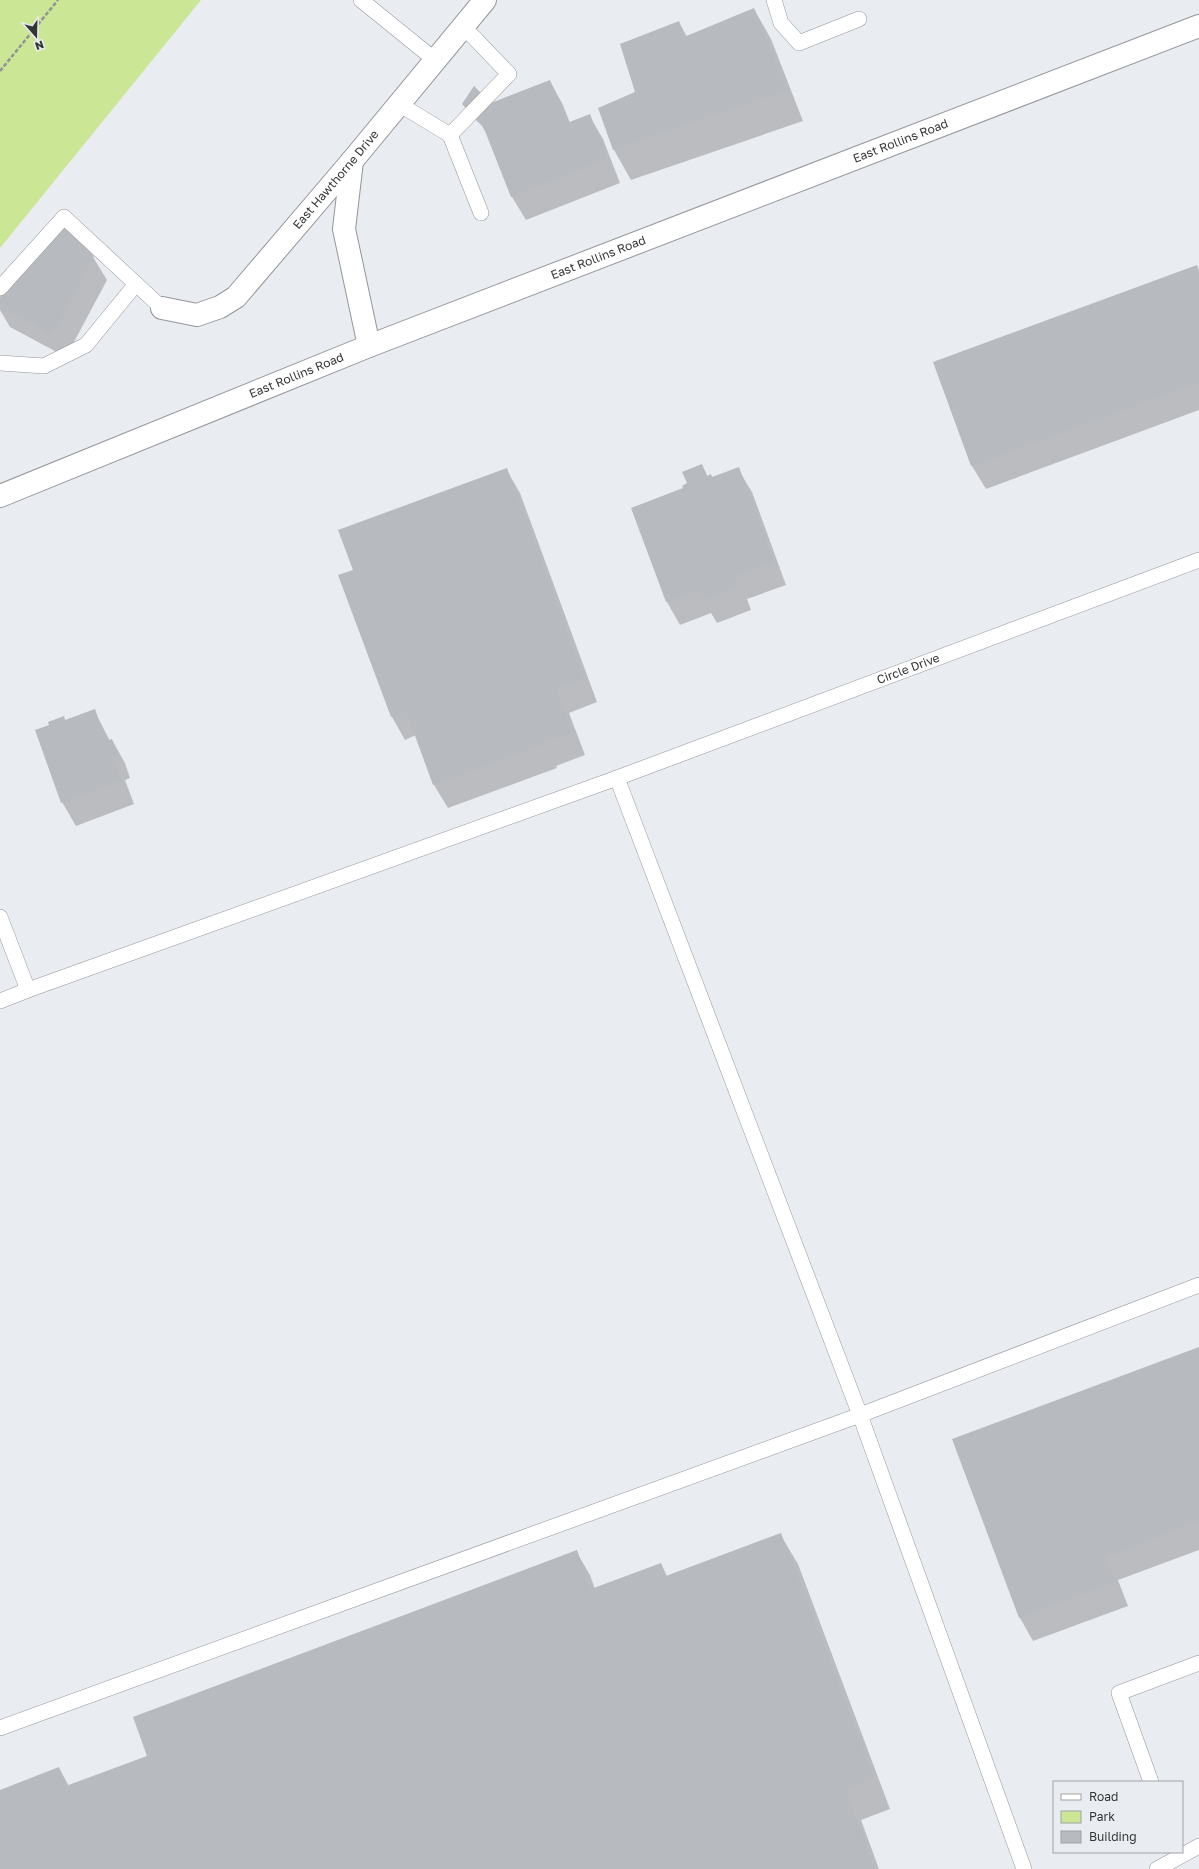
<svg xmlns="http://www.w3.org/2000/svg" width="1199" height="1869" font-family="'Golos Text',sans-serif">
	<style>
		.green { fill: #cbe694 }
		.shadow { fill: #0003 }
		.building { fill: #b7babe }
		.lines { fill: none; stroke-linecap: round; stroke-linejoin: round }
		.service-casing { stroke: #94969a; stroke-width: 16 }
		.minor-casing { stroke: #94969a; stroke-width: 24 }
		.secondary-casing { stroke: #94969a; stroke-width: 24 }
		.path { stroke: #919397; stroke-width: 2.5; stroke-dasharray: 4 2; stroke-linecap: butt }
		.service { stroke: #fff; stroke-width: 15 }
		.minor { stroke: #fff; stroke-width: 22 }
		.secondary { stroke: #fff; stroke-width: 22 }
		.labels { text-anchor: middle; stroke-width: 4; stroke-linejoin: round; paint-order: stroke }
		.street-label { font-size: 12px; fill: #333536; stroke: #e9ecf1 }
	</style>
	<rect width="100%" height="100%" fill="#e9ecf1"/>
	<!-- green -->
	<path class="green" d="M0,0h201l-201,248z"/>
	<!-- shadow -->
	<path class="shadow" d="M754,9l17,30 32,82 -172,59 -17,-30 -15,-41 38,-16 42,-71 8,15z
		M550,81l13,24 7,18 19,-8 14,24 17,44 -94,37 -14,-23 -23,-59 -7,-12 -15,-15 -4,-7h28z
		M93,257l14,23 -41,77 -56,-30 -10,-17v-11z
		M1199,271v139l-213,79 -14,-23 -38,-103z
		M702,466l6,11 5,1 25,-9 14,23 34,93 -39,14 4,11 -34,13 -6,-10 -31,12 -13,-23 18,-113z
		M506,469l14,24 77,209 -28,11 16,42 -29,11 1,2 -109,40 -14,-23 -18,-50 -11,5 -13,-23 -38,-147z
		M94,710l16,31 2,-1 13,23 5,15 -5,2 9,24 -58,22 -14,-24z
		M1199,1348v202l-81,30 10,26 -95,35 -13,-23 -67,-178z
		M780,1534l18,30 92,245 -29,11 18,49h-879v-78l59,-23 10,18 79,-30 428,-205 14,24 5,14 66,-25 6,12z"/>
	<!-- building -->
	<path class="building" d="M754,8l32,82 -173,60 -15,-42 37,-16 -15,-48 59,-23 5,16z
		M550,80l17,43 23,-9 17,45 -96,38 -28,-71 -21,-22 12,-18 17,17z
		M56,218l38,38 -42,78 -52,-27v-10z
		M1197,265l2,6v111l-228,84 -38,-104z
		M702,464l5,12 4,-2 1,3 27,-10 35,95 -40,14 4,11 -35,13 -4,-10 -33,12 -35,-94 52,-20 -1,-2 5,-3 -5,-11z
		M507,468l77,210 -28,11 16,43 -28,10v2l-111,41 -27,-74 -15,6 -53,-142 15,-5 -15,-40z
		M95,709l11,32 6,-2 6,16 -5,2 8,23 -60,23 -26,-73 14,-5 -1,-3 16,-6 1,4z
		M1199,1347v174l-93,36 9,25 -96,36 -67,-179z
		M781,1533l93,245 -29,11 30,80h-875v-79l59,-23 7,19 81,-30 -14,-39 444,-167 14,39 70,-26 5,13z"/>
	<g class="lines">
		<!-- service casing -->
		<g class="service-casing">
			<g id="service">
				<path d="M361,0l74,60"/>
				<path d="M774,0l7,23 18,20 60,-24"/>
				<path d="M399,104l51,31 31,78"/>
				<path d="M450,135l59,-61 -46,-48"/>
				<path d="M0,288l64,-71 98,91"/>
				<path d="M0,363l44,3 42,-21 50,-61"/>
				<path id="s1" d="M617,778l582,-218"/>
				<path d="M0,917l28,73 589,-212 243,637 164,454"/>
				<path d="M0,1001l28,-11"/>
				<path d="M0,1728l860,-313 339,-130"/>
				<path d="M1151,1782l-32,-89 80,-30"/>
				<path d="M1157,1869l42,-23"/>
			</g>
		</g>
		<!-- minor casing -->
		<g class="minor-casing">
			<g id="minor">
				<path d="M352,161l-8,68 25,117"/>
				<path id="s2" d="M162,308l35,7 23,-8 16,-10 116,-136 133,-161"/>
			</g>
		</g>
		<!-- secondary casing -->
		<g class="secondary-casing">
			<g id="secondary">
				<path id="s3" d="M0,496l369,-150 830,-320"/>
			</g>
		</g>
		<!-- path -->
		<path class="path" d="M0,71l58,-71"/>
		<!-- service -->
		<use href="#service" class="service"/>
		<!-- minor -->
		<use href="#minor" class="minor"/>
		<!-- secondary -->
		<use href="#secondary" class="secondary"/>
	</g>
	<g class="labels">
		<!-- street labels -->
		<g class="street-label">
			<text dy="4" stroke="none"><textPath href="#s3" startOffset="968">East Rollins Road</textPath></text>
			<text dy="4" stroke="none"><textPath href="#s2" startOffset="233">East Hawthorne Drive</textPath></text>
			<text dy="4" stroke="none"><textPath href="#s3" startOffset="644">East Rollins Road</textPath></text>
			<text dy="4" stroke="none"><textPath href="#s3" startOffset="320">East Rollins Road</textPath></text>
			<text dy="4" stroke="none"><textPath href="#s1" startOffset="311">Circle Drive</textPath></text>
		</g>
	</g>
	<!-- legend -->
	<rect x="1053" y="1781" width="130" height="72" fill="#e9ecf1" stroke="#a0a3a6"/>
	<rect x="1061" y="1794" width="20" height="6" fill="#ffffff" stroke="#a0a3a6"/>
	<text x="1089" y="1801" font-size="12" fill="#333536">Road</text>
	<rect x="1061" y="1811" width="20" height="12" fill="#cbe694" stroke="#a0a3a6"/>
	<text x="1089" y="1821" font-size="12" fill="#333536">Park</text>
	<rect x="1061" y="1831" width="20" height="12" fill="#b7babe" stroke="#a0a3a6"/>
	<text x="1089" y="1841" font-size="12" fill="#333536">Building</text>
	<!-- north arrow -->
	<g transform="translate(36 36) rotate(160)" stroke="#e9ecf1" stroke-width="3" paint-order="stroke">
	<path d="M0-3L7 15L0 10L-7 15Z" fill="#333536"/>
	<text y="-6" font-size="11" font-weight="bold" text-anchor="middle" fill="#333536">N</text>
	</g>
</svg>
